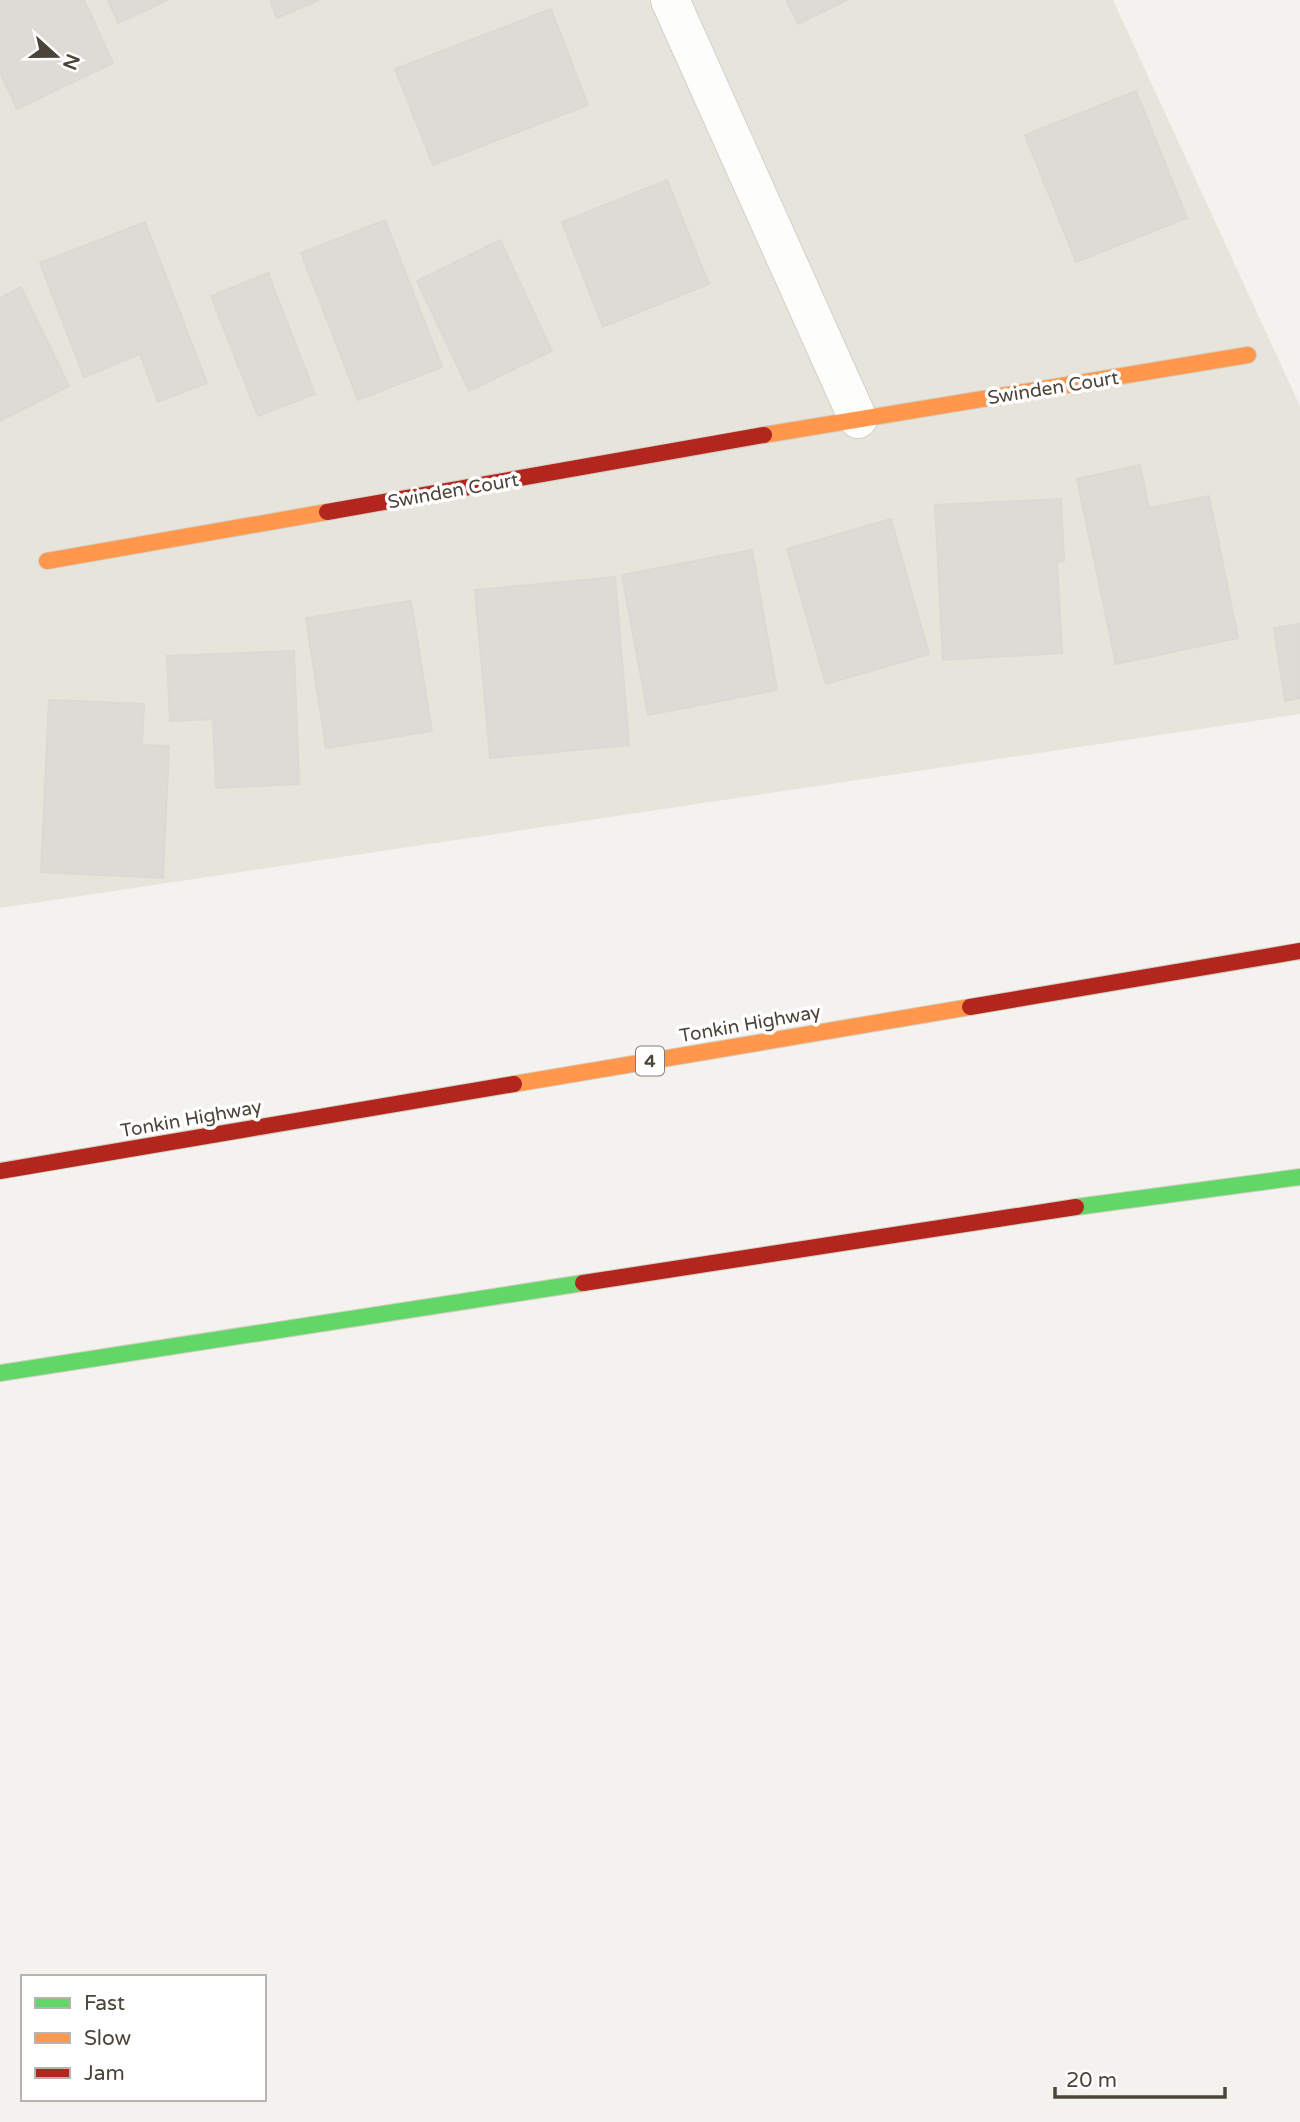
<svg xmlns="http://www.w3.org/2000/svg" width="1300" height="2122" font-family="'Varela Round',sans-serif">
	<style>
		.residential { fill: #e7e4dc }
		.building { fill: #dedbd6; stroke: #dcd9d4; stroke-width: 2 }
		.lines { fill: none; stroke-linecap: round; stroke-linejoin: round }
		.street-casing { stroke: #d2d0cb; stroke-width: 40 }
		.fast-casing { stroke: #d3cfc5; stroke-width: 18 }
		.slow-casing { stroke: #d3cfc5; stroke-width: 18 }
		.jam-casing { stroke: #d3cfc5; stroke-width: 18 }
		.street { stroke: #fdfdfc; stroke-width: 38 }
		.fast { stroke: #63d668; stroke-width: 16 }
		.slow { stroke: #ff974d; stroke-width: 16 }
		.jam { stroke: #b3261e; stroke-width: 16 }
		.labels { text-anchor: middle; stroke-width: 7; stroke-linejoin: round; paint-order: stroke }
		.shield { fill: #fff; stroke: #817c74; stroke-width: 2 }
		.shield-label { font-size: 18px; font-weight: bold; fill: #4b4439 }
		.street-label { font-size: 19px; fill: #4b4439; stroke: #fff }
	</style>
	<rect width="100%" height="100%" fill="#f4f2ee"/>
	<!-- residential -->
	<path class="residential" d="M0,0h1113l187,406v308l-1300,194z"/>
	<!-- building -->
	<path class="building" d="M0,0h84l29,63 -96,46 -17,-37z
		M108,0h60l-50,23z
		M270,0h49l-42,18z
		M786,0h61l-49,24z
		M551,9l37,96 -155,60 -38,-96z
		M1136,91l51,127 -111,44 -51,-127z
		M667,180l42,104 -106,43 -41,-105z
		M385,220l57,147 -84,33 -57,-147z
		M145,222l62,161 -49,19 -18,-48 -56,23 -44,-114z
		M500,240l52,111 -83,40 -52,-110z
		M268,273l47,121 -57,22 -47,-120z
		M21,287l48,99 -69,35v-123z
		M1140,465l9,43 60,-12 29,142 -122,26 -39,-185z
		M1061,499l3,62 -7,1 5,91 -119,7 -8,-155z
		M891,519l38,135 -103,30 -39,-135z
		M752,550l25,140 -129,25 -26,-140z
		M615,577l14,168 -139,13 -15,-168z
		M411,601l21,130 -106,17 -20,-130z
		M1300,624v74l-15,3 -11,-73z
		M294,651l5,133 -83,4 -3,-69 -43,2 -3,-65z
		M49,700l95,4 -2,41 27,1 -6,132 -122,-6z"/>
	<g class="lines">
		<!-- street casing -->
		<g class="street-casing">
			<path id="street" d="M670,0l188,419"/>
		</g>
		<!-- fast casing -->
		<g class="fast-casing">
			<path id="fast" d="M1076,1207l224,-30
				M0,1373l583,-90"/>
		</g>
		<!-- slow casing -->
		<g class="slow-casing">
			<path id="slow" d="M764,435l484,-80
				M47,561l280,-49
				M514,1084l456,-77"/>
		</g>
		<!-- jam casing -->
		<g class="jam-casing">
			<path id="jam" d="M327,512l437,-77
				M970,1007l330,-56
				M0,1171l514,-87
				M583,1283l493,-76"/>
		</g>
		<!-- street -->
		<use href="#street" class="street"/>
		<!-- fast -->
		<use href="#fast" class="fast"/>
		<!-- slow -->
		<use href="#slow" class="slow"/>
		<!-- jam -->
		<use href="#jam" class="jam"/>
	</g>
	<g class="labels">
		<!-- shield labels -->
		<rect class="shield" x="636" y="1046.5" width="28" height="29" rx="5"/>
		<g class="shield-label">
			<text x="650" y="1067">4</text>
		</g>
		<!-- street labels -->
		<g class="street-label">
			<text transform="translate(1053 387) rotate(-9)" y="7">Swinden Court</text>
			<text transform="translate(453 490) rotate(-10)" y="7">Swinden Court</text>
			<text transform="translate(750 1023) rotate(-10)" y="7">Tonkin Highway</text>
			<text transform="translate(191 1118) rotate(-10)" y="7">Tonkin Highway</text>
		</g>
	</g>
	<!-- legend -->
	<rect x="21" y="1975" width="245" height="126" fill="#ffffff" stroke="#b7b4b0" stroke-width="2"/>
	<rect x="35" y="1998" width="35" height="10" fill="#63d668" stroke="#b7b4b0" stroke-width="2"/>
	<text x="84" y="2010" font-size="21" fill="#4b4439">Fast</text>
	<rect x="35" y="2033" width="35" height="10" fill="#ff974d" stroke="#b7b4b0" stroke-width="2"/>
	<text x="84" y="2045" font-size="21" fill="#4b4439">Slow</text>
	<rect x="35" y="2068" width="35" height="10" fill="#b3261e" stroke="#b7b4b0" stroke-width="2"/>
	<text x="84" y="2080" font-size="21" fill="#4b4439">Jam</text>
	<!-- north arrow -->
	<g transform="translate(56 56) rotate(111)" stroke="#ffffff" stroke-width="5" paint-order="stroke">
	<path d="M0-5L12 26L0 18L-12 26Z" fill="#4b4439"/>
	<text y="-10" font-size="19" font-weight="bold" text-anchor="middle" fill="#4b4439">N</text>
	</g>
	<!-- scale -->
	<path d="M1055 2087v10h170v-10" fill="none" stroke="#4b4439" stroke-width="3.5"/>
	<text x="1066" y="2087" font-size="21" fill="#4b4439" stroke="#ffffff" stroke-width="5" paint-order="stroke">20 m</text>
</svg>
